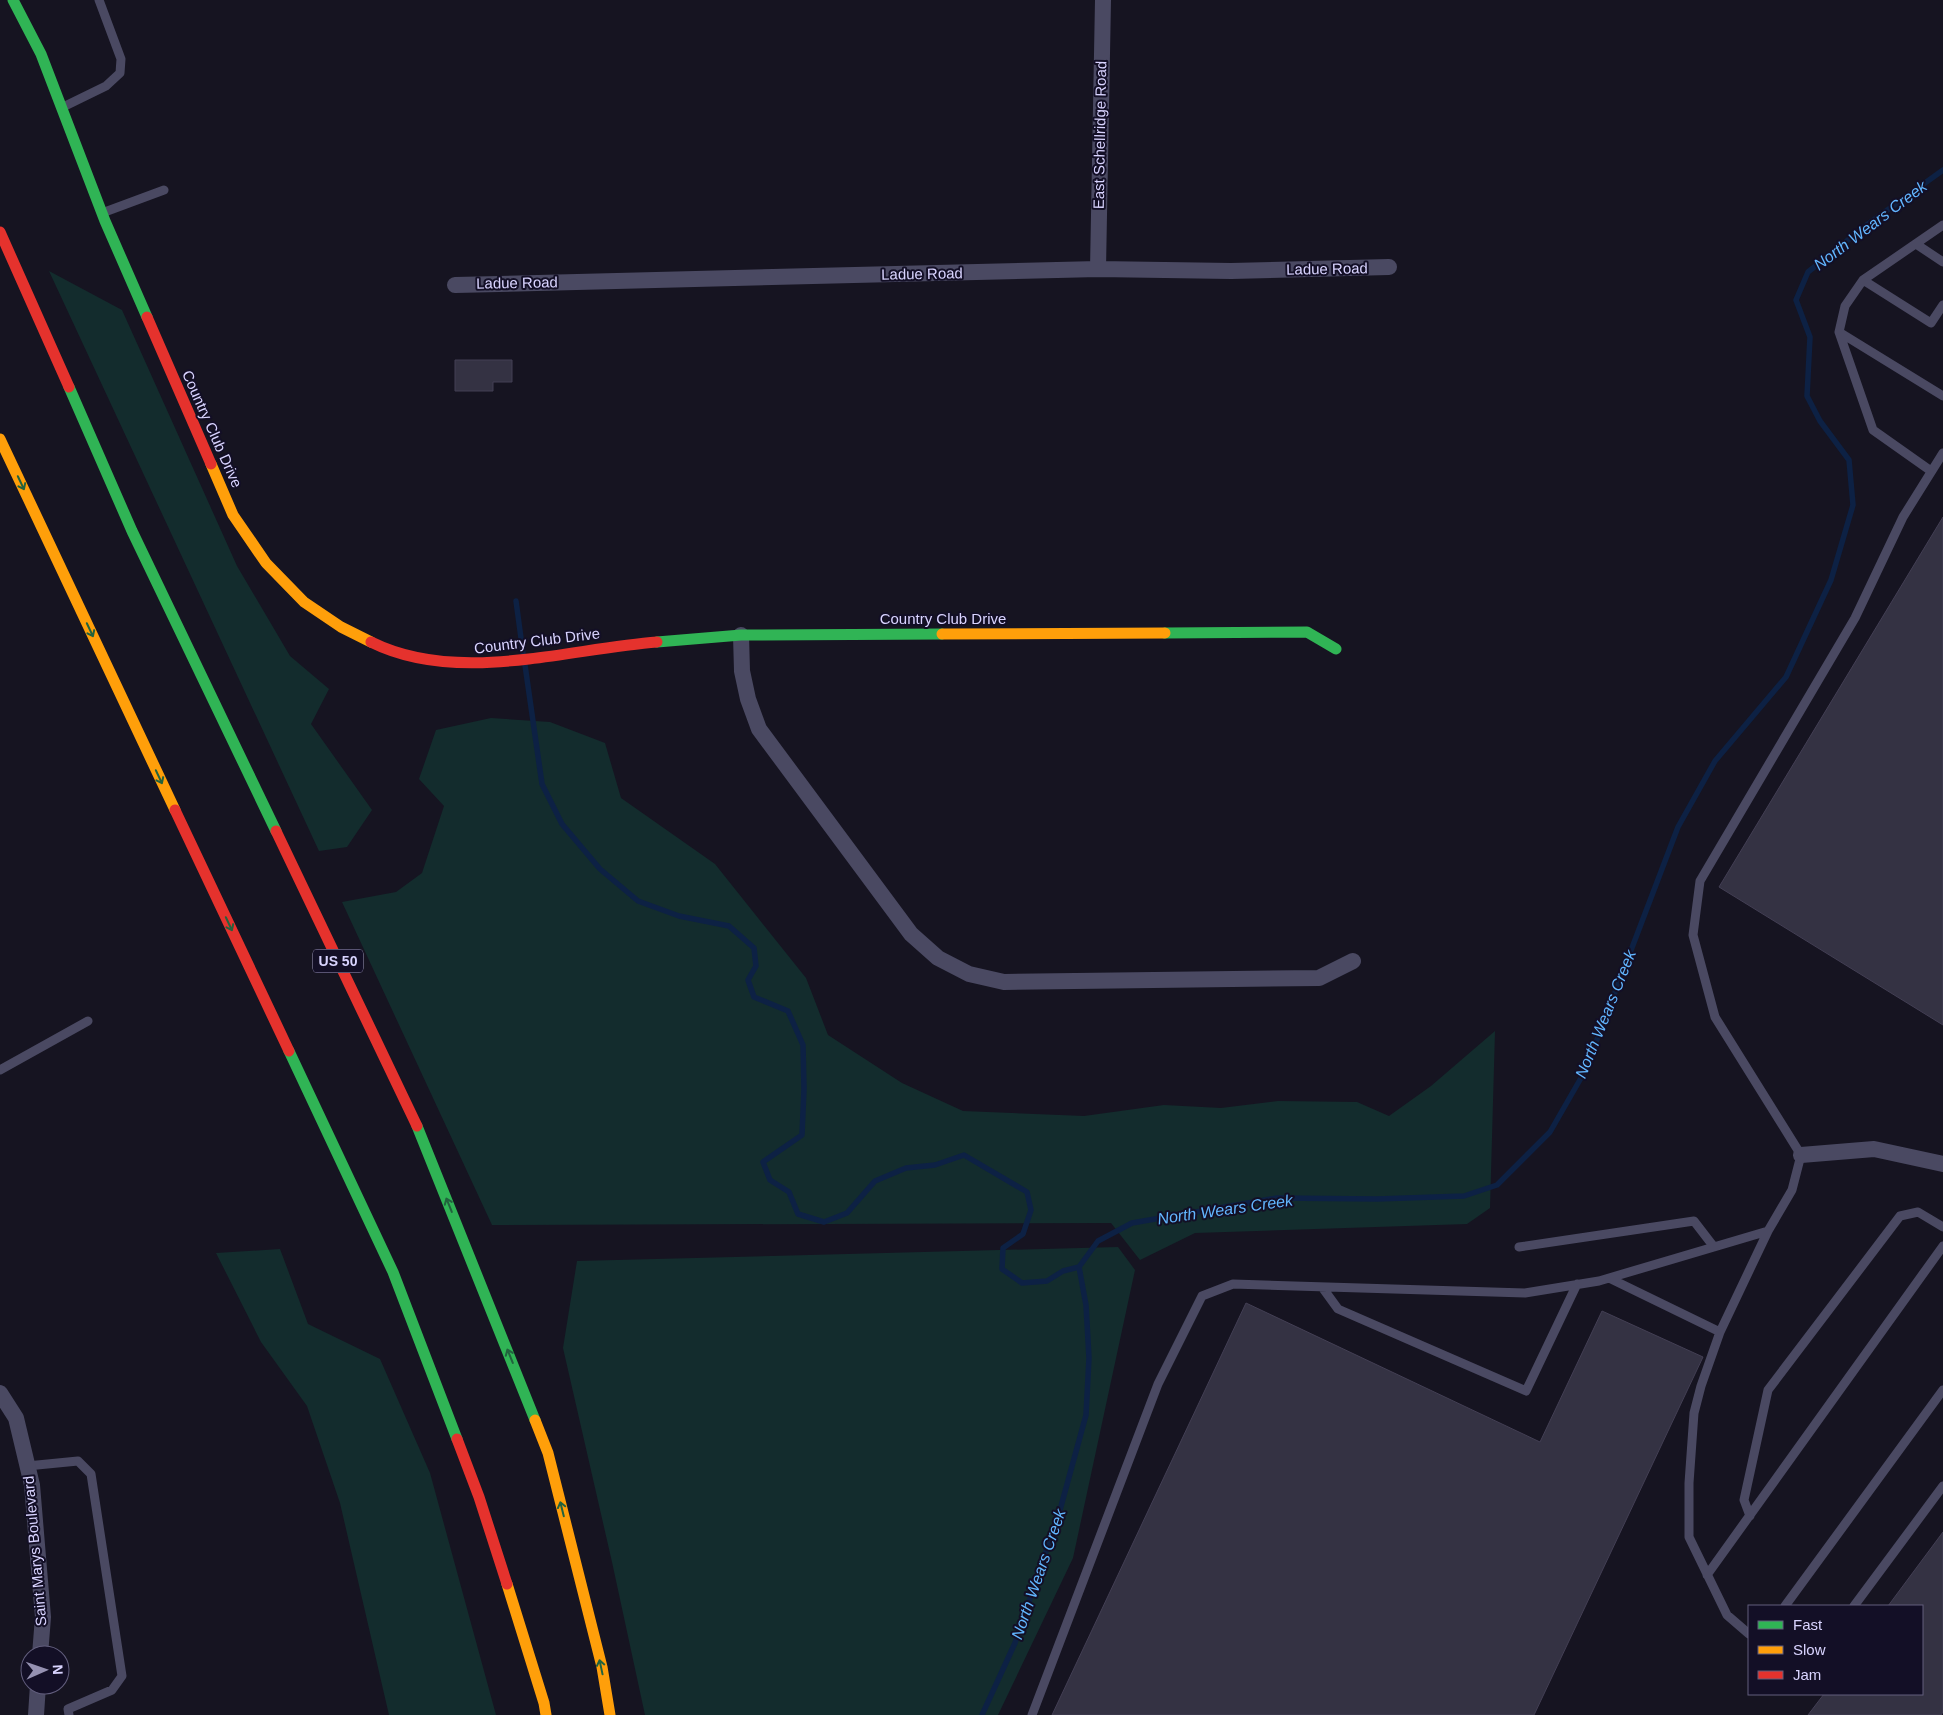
<svg xmlns="http://www.w3.org/2000/svg" width="1943" height="1715" font-family="Helvetica,sans-serif">
	<style>
		.green { fill: #132c2d }
		.lines { fill: none; stroke-linecap: round; stroke-linejoin: round }
		.stream { stroke: #0d2144; stroke-width: 5.5 }
		.building { fill: #343243; stroke: #433f54 }
		.lane { stroke: #4a4962; stroke-width: 9 }
		.street { stroke: #4a4962; stroke-width: 16 }
		.fast { stroke: #30b455; stroke-width: 11 }
		.slow { stroke: #ff9f0a; stroke-width: 11 }
		.jam { stroke: #e5322d; stroke-width: 11 }
		.oneway { stroke: #22623e }
		.labels { text-anchor: middle; stroke-width: 4; stroke-linejoin: round; paint-order: stroke }
		.shield { fill: #130f26; stroke: #9e99be; stroke-width: 1 }
		.shield-label { font-size: 14px; font-weight: bold; fill: #d9d4ff }
		.street-label { font-size: 15px; fill: #d9d4ff; stroke: #130f26 }
		.water-label { font-size: 16px; font-style: italic; fill: #62b6ff; stroke: #130f26 }
	</style>
	<rect width="100%" height="100%" fill="#161421"/>
	<!-- green -->
	<path class="green" d="M49,271l73,39 115,256 53,90 39,33 -18,35 61,86 -25,37 -28,4z
		M491,718l59,4 55,21 16,55 94,66 91,114 22,57 74,48 61,28 121,5 80,-11 57,3 57,-7 79,1 32,14 42,-30 64,-55 -5,177 -23,16 -272,9 -55,27 -29,-37 -619,2 -150,-323 54,-10 26,-19 22,-67 -25,-27 17,-49z
		M1118,1247l17,23 -62,288 -75,157h-353l-33,-153 -49,-214 14,-87z
		M280,1249l28,75 72,35 50,114 66,242h-107l-49,-212 -33,-97 -46,-64 -45,-89z"/>
	<g class="lines">
		<!-- stream -->
		<path class="stream" d="M516,601l7,52
			M525,665l17,119 20,40 38,45 38,32 41,15 50,10 25,22 2,18 -8,14 6,17 34,14 15,34 1,44 -2,46 -39,27 7,18 19,12 9,22 26,8 23,-9 28,-32 31,-13 29,-3 29,-10 63,37 4,18 -8,24 -20,14 -1,21 20,14 25,-2 16,-10 16,-4
			M982,1715l33,-72 45,-133 26,-95 3,-57 -3,-53 -7,-38 19,-26 34,-18 145,-25 100,1 87,-3 33,-11 53,-53 35,-61 93,-244 37,-66 71,-84 45,-97 22,-75 -4,-45 -29,-39 -13,-25 3,-59 -14,-37 12,-28 60,-48 75,-54"/>
	</g>
	<!-- building -->
	<path class="building" d="M455,360h57v22h-19v9h-38z
		M1943,517v508l-224,-138z
		M1246,1303l294,139 62,-131 101,46 -169,358h-482z
		M1943,1532v180l-2,3h-133l16,-21h98v-88h-34z"/>
	<g class="lines">
		<!-- lane -->
		<path class="lane" d="M63,107l43,-21 14,-13 1,-14 -22,-59
			M102,213l62,-23
			M1943,225l-80,55 -18,26 -6,26 104,64
			M1916,244l27,18
			M1863,280l68,43 12,-18
			M1839,332l34,98 58,41
			M0,1070l88,-49
			M1519,1247l175,-26 20,26
			M1609,1278l111,54 48,-101
			M1322,1287l16,22 188,82 51,-107
			M1720,1332l-19,54 -7,27 -5,70v54l38,78 22,19
			M27,1466l51,-5 13,13 31,202 -10,14 -44,19 1,6
			M1750,1516l-6,-16 24,-110 132,-174 18,-4 25,15
			M1707,1575l236,-329
			M1785,1606l158,-216
			M1854,1606l89,-120
			M1032,1715l126,-331 44,-88 31,-12 292,9 74,-12 169,-50 24,-41 9,-35 -86,-138 -22,-82 7,-54 155,-263 48,-101 40,-64"/>
		<!-- street -->
		<path class="street" d="M1098,269l5,-269
			M455,285l643,-16 133,2 158,-4
			M741,635l1,36 6,28 11,30 152,205 27,24 31,16 35,8 315,-4 34,-17
			M1801,1155l73,-6 69,15
			M0,1393l16,25 16,67 11,132 -3,38
			M36,1715l2,-30"/>
		<!-- fast -->
		<path class="fast" d="M13,0l28,54 64,167 42,96
			M69,387l63,144 144,300
			M1165,633l142,-1 29,17
			M657,642l84,-7 201,-1
			M289,1051l104,221 64,167
			M417,1126l118,294"/>
		<!-- slow -->
		<path class="slow" d="M0,439l175,371
			M211,464l22,51 33,48 38,39 37,25 30,15
			M942,634l223,-1
			M535,1420l13,33 54,214 8,48
			M507,1584l37,119 2,12"/>
		<!-- jam -->
		<path class="jam" d="M0,232l69,155
			M147,317l64,147
			M371,642c86,43 195,7 286,0
			M175,810l114,241
			M276,831l141,295
			M457,1439l22,58 28,87"/>
	</g>
	<!-- one-way arrows -->
	<defs><path id="oneway-shaft" d="M-6 0H5M1.5-3L5.5 0L1.5 3" fill="none" stroke-width="1.6" stroke-linecap="round" stroke-linejoin="round" transform="scale(1.25)"/></defs>
	<g class="oneway">
		<use href="#oneway-shaft" transform="translate(21 483) rotate(65)"/>
		<use href="#oneway-shaft" transform="translate(90 630) rotate(65)"/>
		<use href="#oneway-shaft" transform="translate(159 777) rotate(65)"/>
		<use href="#oneway-shaft" transform="translate(229 924) rotate(65)"/>
		<use href="#oneway-shaft" transform="translate(449 1205) rotate(-112)"/>
		<use href="#oneway-shaft" transform="translate(510 1356) rotate(-112)"/>
		<use href="#oneway-shaft" transform="translate(562 1509) rotate(-104)"/>
		<use href="#oneway-shaft" transform="translate(601 1667) rotate(-102)"/>
	</g>
	<g class="labels">
		<!-- shield labels -->
		<rect class="shield" x="313" y="949.5" width="50" height="23" rx="4"/>
		<g class="shield-label">
			<text x="338" y="966">US 50</text>
		</g>
		<!-- street labels -->
		<g class="street-label">
			<text transform="translate(1100 135) rotate(-89)" y="5">East Schellridge Road</text>
			<text transform="translate(1327 269) rotate(-1)" y="5">Ladue Road</text>
			<text transform="translate(922 274) rotate(-1)" y="5">Ladue Road</text>
			<text transform="translate(517 283) rotate(-1)" y="5">Ladue Road</text>
			<text transform="translate(212 429) rotate(66)" y="5">Country Club Drive</text>
			<text x="943" y="624">Country Club Drive</text>
			<text transform="translate(537 641) rotate(-7)" y="5">Country Club Drive</text>
			<text transform="translate(35 1551) rotate(-95)" y="5">Saint Marys Boulevard</text>
		</g>
		<!-- water labels -->
		<g class="water-label">
			<text transform="translate(1870 225) rotate(-37)" y="6">North Wears Creek</text>
			<text transform="translate(1605 1014) rotate(-68)" y="6">North Wears Creek</text>
			<text transform="translate(1225 1209) rotate(-8)" y="6">North Wears Creek</text>
			<text transform="translate(1038 1574) rotate(-71)" y="6">North Wears Creek</text>
		</g>
	</g>
	<!-- legend -->
	<rect x="1748" y="1605" width="175" height="90" fill="#130f26" stroke="#625e7d"/>
	<rect x="1758" y="1621" width="25" height="8" fill="#30b455" stroke="#625e7d"/>
	<text x="1793" y="1630" font-size="15" fill="#d9d4ff">Fast</text>
	<rect x="1758" y="1646" width="25" height="8" fill="#ff9f0a" stroke="#625e7d"/>
	<text x="1793" y="1655" font-size="15" fill="#d9d4ff">Slow</text>
	<rect x="1758" y="1671" width="25" height="8" fill="#e5322d" stroke="#625e7d"/>
	<text x="1793" y="1680" font-size="15" fill="#d9d4ff">Jam</text>
	<!-- north arrow -->
	<g transform="translate(45 1670) rotate(88)"><circle r="24" fill="#130f26" stroke="#625e7d"/>
	<path d="M0-4L9 19L0 12L-9 19Z" fill="#9591b1"/>
	<text y="-8" font-size="14" font-weight="bold" text-anchor="middle" fill="#d9d4ff">N</text>
	</g>
</svg>
